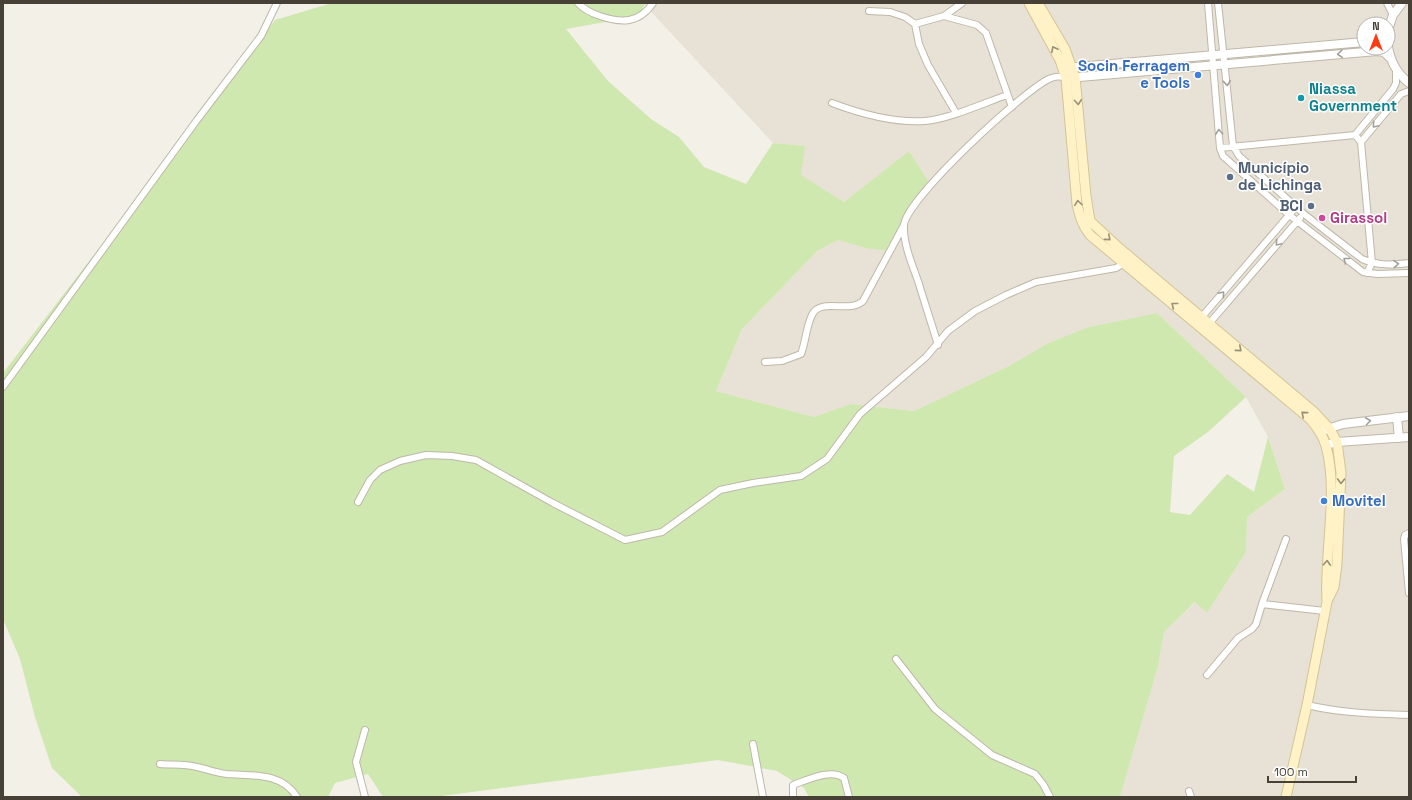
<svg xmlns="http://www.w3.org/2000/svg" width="1412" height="800" font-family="'Space Grotesk',sans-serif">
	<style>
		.residential { fill: #e7e2d5; fill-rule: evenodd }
		.green { fill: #cee8af }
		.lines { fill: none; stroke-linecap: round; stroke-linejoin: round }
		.minor-casing { stroke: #bfb8a9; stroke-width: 8 }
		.tertiary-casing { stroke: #bfb8a9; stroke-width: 10 }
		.secondary-casing { stroke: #d4c497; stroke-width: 11 }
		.minor { stroke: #fff; stroke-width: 6 }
		.tertiary { stroke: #fff; stroke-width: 8 }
		.secondary { stroke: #fef2c6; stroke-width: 9 }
		.oneway { stroke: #999077 }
		.oneway2 { stroke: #a2a09a }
		.shop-dot { fill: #3f7fe0; stroke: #fff; stroke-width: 1.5 }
		.culture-dot { fill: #0f9aa8; stroke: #fff; stroke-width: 1.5 }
		.service-dot { fill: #5c6f8a; stroke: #fff; stroke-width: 1.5 }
		.hotel-dot { fill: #d1479c; stroke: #fff; stroke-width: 1.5 }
		.labels { text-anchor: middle; stroke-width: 3; stroke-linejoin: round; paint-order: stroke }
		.shop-label { font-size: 15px; font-weight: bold; fill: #366cbe; stroke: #fff; text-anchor: end }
		.culture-label { font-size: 15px; font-weight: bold; fill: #0d838f; stroke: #fff; text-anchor: start }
		.service-label { font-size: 15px; font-weight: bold; fill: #4e5e75; stroke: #fff; text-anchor: start }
		.hotel-label { font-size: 15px; font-weight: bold; fill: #b23c85; stroke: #fff; text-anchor: start }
	</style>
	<rect width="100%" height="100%" fill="#f3f0e7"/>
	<!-- residential -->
	<path class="residential" d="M643,3h766v794h-289l38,-131 6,-34 32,-30 11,11 39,-61 1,-35 38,-28 -17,-52 -22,-40 -89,-84 -68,14 -41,16 -37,22 -97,46 -63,-7 -37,13 -98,-26 26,-62 75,-78 21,-11 27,8 44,-97 -65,51 -44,-27 4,-29 -31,-3zM1364,24h24v24h-24z"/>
	<!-- green -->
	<path class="green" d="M332,3h311l2,1 -6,12 -73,13 42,52 43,38 28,18 25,30 42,17 27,-41 32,3 -4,29 43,27 65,-51 21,33 -39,67 -26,-3 -27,-8 -21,11 -75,78 -26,62 98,26 37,-13 63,7 97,-46 37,-22 41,-16 68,-14 89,84 -38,35 -34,24 -4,56 20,3 37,-41 27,18 14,-55 17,52 -38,28 -1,35 -39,61 -12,-11 -31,30 -6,34 -38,131h-311l-5,-9 -27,-17 -59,-11 -284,37h-51l-15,-23 -33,9 -7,14h-246l-30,-29 -17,-51 -15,-58 -17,-40v-246l272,-353z"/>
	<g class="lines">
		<!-- minor casing -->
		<g class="minor-casing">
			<path id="minor" d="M578,3c6,7 13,10 22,13 21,7 39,8 53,-13
				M1208,3l12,145 3,8 65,58 75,58 14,2 32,-1
				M1218,3l15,143 6,10 65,58 58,45c16,7 30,6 47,4
				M1387,3l6,12
				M869,11l21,1 15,5 10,7 4,20 9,21 28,48
				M944,16l33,9 9,8 26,74
				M915,24l29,-8 18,-13
				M832,103c29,11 62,20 93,18 24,-2 59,-18 82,-26
				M1355,135l6,7 11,121 -5,10
				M1361,142l40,-48 8,-3
				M1220,148l135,-13 38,-46 3,-6v-14
				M1200,319l96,-112
				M1207,326l93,-108
				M938,345c-6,-20 -13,-41 -19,-61 -6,-18 -16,-39 -15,-59 3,-27 119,-134 145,-146 7,-3 11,-3 17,-1
				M765,362l17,-1 19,-7c5,-13 5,-27 11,-39 8,-18 37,-1 51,-14l41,-76
				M3,387l194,-267 64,-84 16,-33
				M358,502l12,-22 10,-10 20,-9 26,-6 26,1 24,4 77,43 72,37 37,-8 58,-42 33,-7 48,-7 26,-17 33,-45 66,-57 22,-26 27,-20 31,-16 30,-13 80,-14 10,-6
				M1409,533l-4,2 -1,4 5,54
				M1286,539l-24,65 63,7
				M896,659l39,50 57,46 43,19 8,10 7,13
				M1207,675l31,-37 14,-9 4,-5 6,-20
				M1307,705c34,8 68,9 102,10
				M753,744l10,53
				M160,764c12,1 25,0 37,3 10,2 20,6 30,7 27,2 54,-2 70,23
				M1189,791l2,6
				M365,797l-9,-35 9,-32
				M793,797v-12c14,-5 38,-17 51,-7l5,19"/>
		</g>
		<!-- tertiary casing -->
		<g class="tertiary-casing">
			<path id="tertiary" d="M1388,30l5,-15 9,-12
				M1388,47c3,16 9,26 21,36
				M1066,68l298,-26
				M1068,78l309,-27 7,1 6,6
				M1397,417l2,21
				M1324,430l19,-6 66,-8
				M1326,445l11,-3 72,-5"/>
		</g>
		<!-- secondary casing -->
		<g class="secondary-casing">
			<path id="secondary" d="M1029,3l31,57 6,18 11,126c3,13 5,21 13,31l220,184c7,8 13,16 16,27 13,47 -2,107 1,156l-20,103 -21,92
				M1038,3l27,46 10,28 11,119 4,25 28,26 196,165 15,16 8,14 4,31 -4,91 -3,23 -7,14"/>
		</g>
		<!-- minor -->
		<use href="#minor" class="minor"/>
		<!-- tertiary -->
		<use href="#tertiary" class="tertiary"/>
		<!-- secondary -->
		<use href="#secondary" class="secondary"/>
	</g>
	<!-- one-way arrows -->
	<defs><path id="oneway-chevron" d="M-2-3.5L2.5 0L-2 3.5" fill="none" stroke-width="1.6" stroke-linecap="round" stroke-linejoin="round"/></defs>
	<g class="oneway">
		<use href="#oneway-chevron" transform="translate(1054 49) rotate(-117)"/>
		<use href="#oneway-chevron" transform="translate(1078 102) rotate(85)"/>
		<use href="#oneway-chevron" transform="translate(1078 203) rotate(-98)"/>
		<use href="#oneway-chevron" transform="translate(1108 238) rotate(41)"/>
		<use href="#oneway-chevron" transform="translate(1174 305) rotate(-141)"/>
		<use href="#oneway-chevron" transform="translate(1239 349) rotate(41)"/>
		<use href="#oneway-chevron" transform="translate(1304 414) rotate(-140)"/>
		<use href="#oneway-chevron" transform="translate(1341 481) rotate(92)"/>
		<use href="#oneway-chevron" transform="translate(1327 563) rotate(-87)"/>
	</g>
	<g class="oneway2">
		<use href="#oneway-chevron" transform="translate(1340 54) rotate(175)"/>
		<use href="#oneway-chevron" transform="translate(1227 83) rotate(84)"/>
		<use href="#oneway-chevron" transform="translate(1375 125) rotate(130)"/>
		<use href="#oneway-chevron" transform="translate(1219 132) rotate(-95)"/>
		<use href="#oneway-chevron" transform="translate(1278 243) rotate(130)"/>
		<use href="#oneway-chevron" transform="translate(1346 260) rotate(-142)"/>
		<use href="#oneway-chevron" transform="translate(1396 264) rotate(-5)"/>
		<use href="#oneway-chevron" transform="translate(1222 294) rotate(-50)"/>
		<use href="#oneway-chevron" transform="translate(1368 421) rotate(-7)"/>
	</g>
	<!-- markers -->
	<g class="shop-dot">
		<circle cx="1198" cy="75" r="4"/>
		<circle cx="1324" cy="501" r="4"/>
	</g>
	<circle class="culture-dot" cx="1301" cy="98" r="4"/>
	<g class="service-dot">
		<circle cx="1230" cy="177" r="4"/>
		<circle cx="1311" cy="206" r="4"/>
	</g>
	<circle class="hotel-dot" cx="1322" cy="218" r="4"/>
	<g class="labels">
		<!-- shop labels -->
		<g class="shop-label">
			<text x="1190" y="71">Socin Ferragem<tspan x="1190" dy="17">e Tools</tspan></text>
			<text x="1332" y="506" text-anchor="start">Movitel</text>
		</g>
		<!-- culture labels -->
		<g class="culture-label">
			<text x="1309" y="94">Niassa<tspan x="1309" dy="17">Government</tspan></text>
		</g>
		<!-- service labels -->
		<g class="service-label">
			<text x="1238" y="173">Município<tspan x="1238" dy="17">de Lichinga</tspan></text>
			<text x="1303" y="211" text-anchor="end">BCI</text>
		</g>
		<!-- hotel labels -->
		<g class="hotel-label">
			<text x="1330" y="223">Girassol</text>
		</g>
	</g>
	<!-- border -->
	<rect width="1412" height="800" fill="none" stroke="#464036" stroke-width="8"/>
	<!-- north arrow -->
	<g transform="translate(1376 36)"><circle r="19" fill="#ffffff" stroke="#b5b3af"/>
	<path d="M0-3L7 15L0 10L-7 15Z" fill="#fa3d17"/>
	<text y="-6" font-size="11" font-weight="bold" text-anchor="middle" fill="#464036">N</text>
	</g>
	<!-- scale -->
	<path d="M1268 776v6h88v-6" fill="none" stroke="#464036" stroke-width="2"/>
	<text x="1274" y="776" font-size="12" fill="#464036" stroke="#ffffff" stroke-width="3" paint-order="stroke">100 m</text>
</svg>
